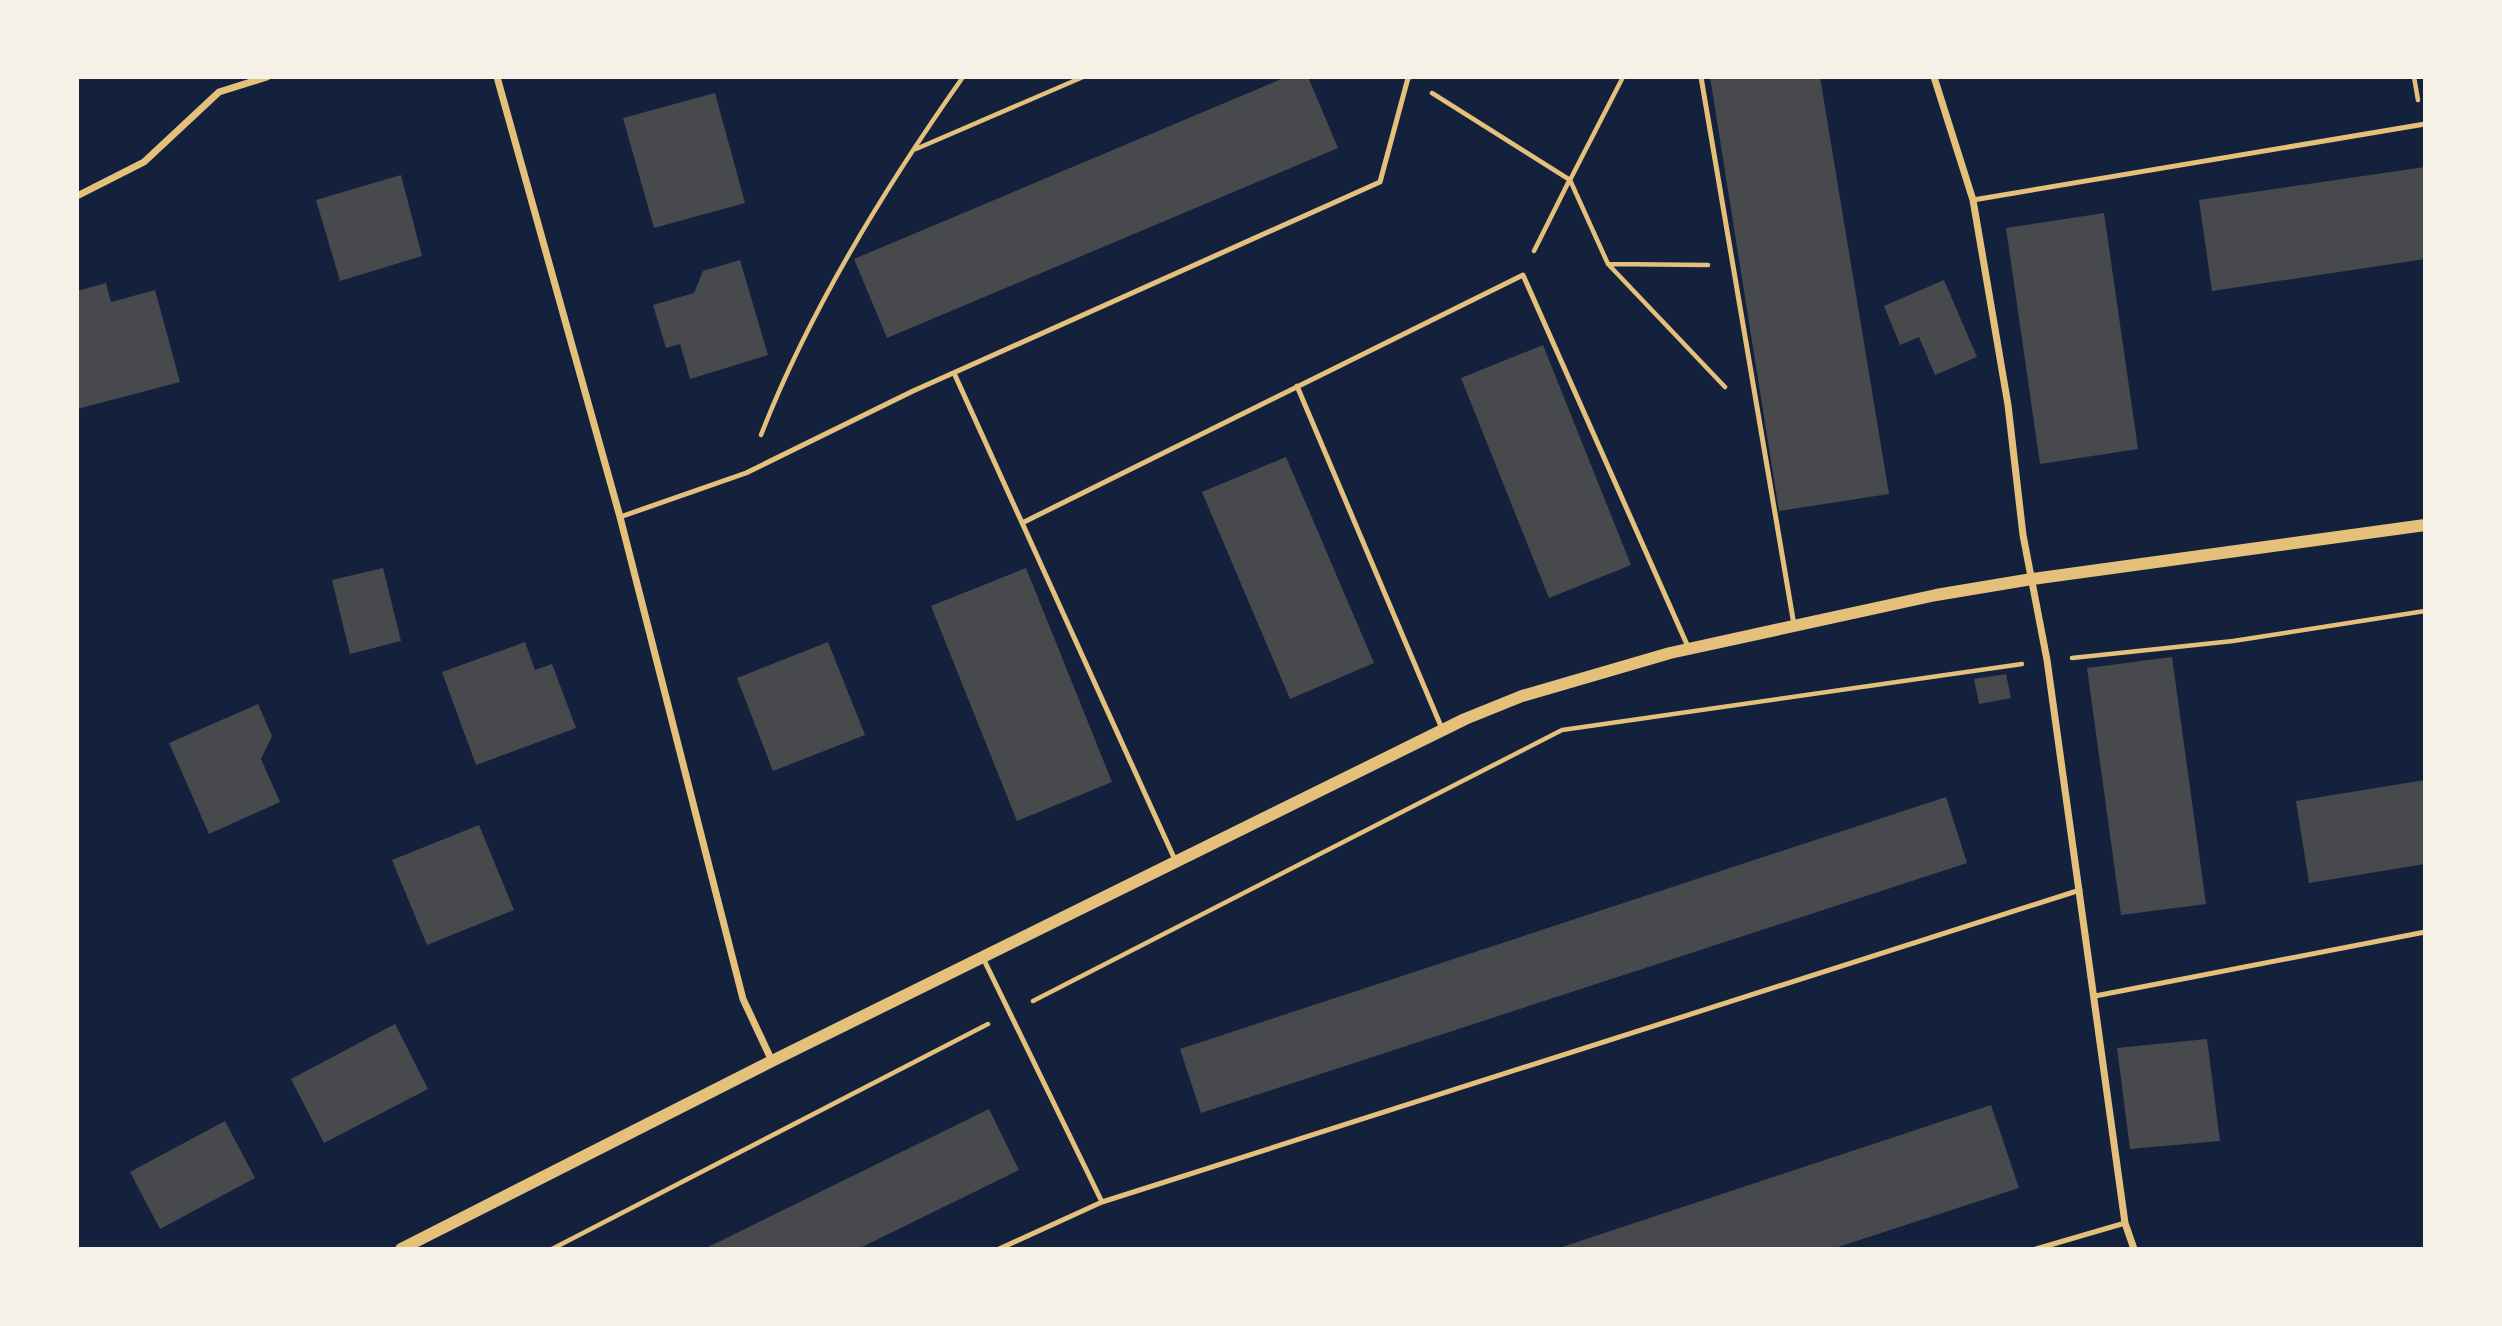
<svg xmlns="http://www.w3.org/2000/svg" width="2502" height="1326" font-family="Montserrat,sans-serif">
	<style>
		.building { fill: #48494c }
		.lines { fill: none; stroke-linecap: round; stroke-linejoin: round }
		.path { stroke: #e5c07b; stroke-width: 4.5 }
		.service { stroke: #e5c07b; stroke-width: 5 }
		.minor { stroke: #e5c07b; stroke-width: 7 }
		.tertiary { stroke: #e5c07b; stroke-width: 12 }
	</style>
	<rect width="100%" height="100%" fill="#14213d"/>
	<!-- building -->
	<path class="building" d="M1286,77h22l30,71 -451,190 -33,-79z
		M1710,77h110l69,417 -110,17z
		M715,93l30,110 -91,25 -31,-110z
		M2425,167v92l-213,32 -13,-91z
		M401,175l21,81 -82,25 -24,-81z
		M2104,213l34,236 -98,15 -34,-236z
		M740,260l28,95 -78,24 -10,-35 -14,4 -13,-43 41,-12 9,-22z
		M1944,280l33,77 -42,18 -16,-38 -19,8 -16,-39z
		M106,283l5,19 44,-12 25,92 -103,27v-118z
		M1543,345l88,220 -82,33 -88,-220z
		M1286,457l88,206 -84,36 -88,-207z
		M383,568l18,73 -51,13 -18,-74z
		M1026,568l86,214 -95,39 -86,-215z
		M525,642l10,28 17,-6 24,64 -100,37 -34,-93z
		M828,642l37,93 -92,36 -36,-93z
		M2172,657l34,247 -85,11 -34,-247z
		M2006,674l5,24 -32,6 -5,-25z
		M258,704l14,32 -11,23 19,43 -71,32 -40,-91z
		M2425,780v84l-116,19 -13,-82z
		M1946,797l21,66 -766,250 -21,-64z
		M479,825l35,85 -87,35 -35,-85z
		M395,1024l33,65 -104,54 -33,-64z
		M2207,1039l13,102 -90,8 -13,-101z
		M1991,1105l28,83 -187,61h-276z
		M989,1109l30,61 -161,79h-154z
		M225,1121l30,57 -95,51 -30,-57z"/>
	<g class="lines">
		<!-- path -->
		<path class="path" d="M2414,77l4,23
			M1432,93l138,87 53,-103
			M916,149l167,-72
			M1570,180l38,84 100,1
			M1534,251l35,-70
			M1608,264l117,123
			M761,435c48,-124 125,-249 202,-358
			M2072,658l161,-17 192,-30
			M1033,1001l529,-271 460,-66
			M552,1249l436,-225"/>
		<!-- service -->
		<path class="service" d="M1701,77l93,548
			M1973,200l452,-76
			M954,373l222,489
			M1297,386l146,345
			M620,517l126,-44 167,-82 467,-209 28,-104 2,-1
			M1022,523l501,-248 166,374
			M983,958l119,244
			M2095,996l330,-64
			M999,1249l103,-47 978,-312
			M2036,1249l89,-26"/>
		<!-- minor -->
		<path class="minor" d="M497,77l123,440 123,482 29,62
			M1934,77l39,123 35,205 15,130 24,125 78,563 9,26
			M77,196l67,-34 75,-70 48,-15"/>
		<!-- tertiary -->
		<path class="tertiary" d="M401,1249l371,-188 693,-342 57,-23 148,-43 266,-58 96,-16 393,-54"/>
	</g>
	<!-- border -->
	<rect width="2502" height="1326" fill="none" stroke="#f6f1e7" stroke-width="158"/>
</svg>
